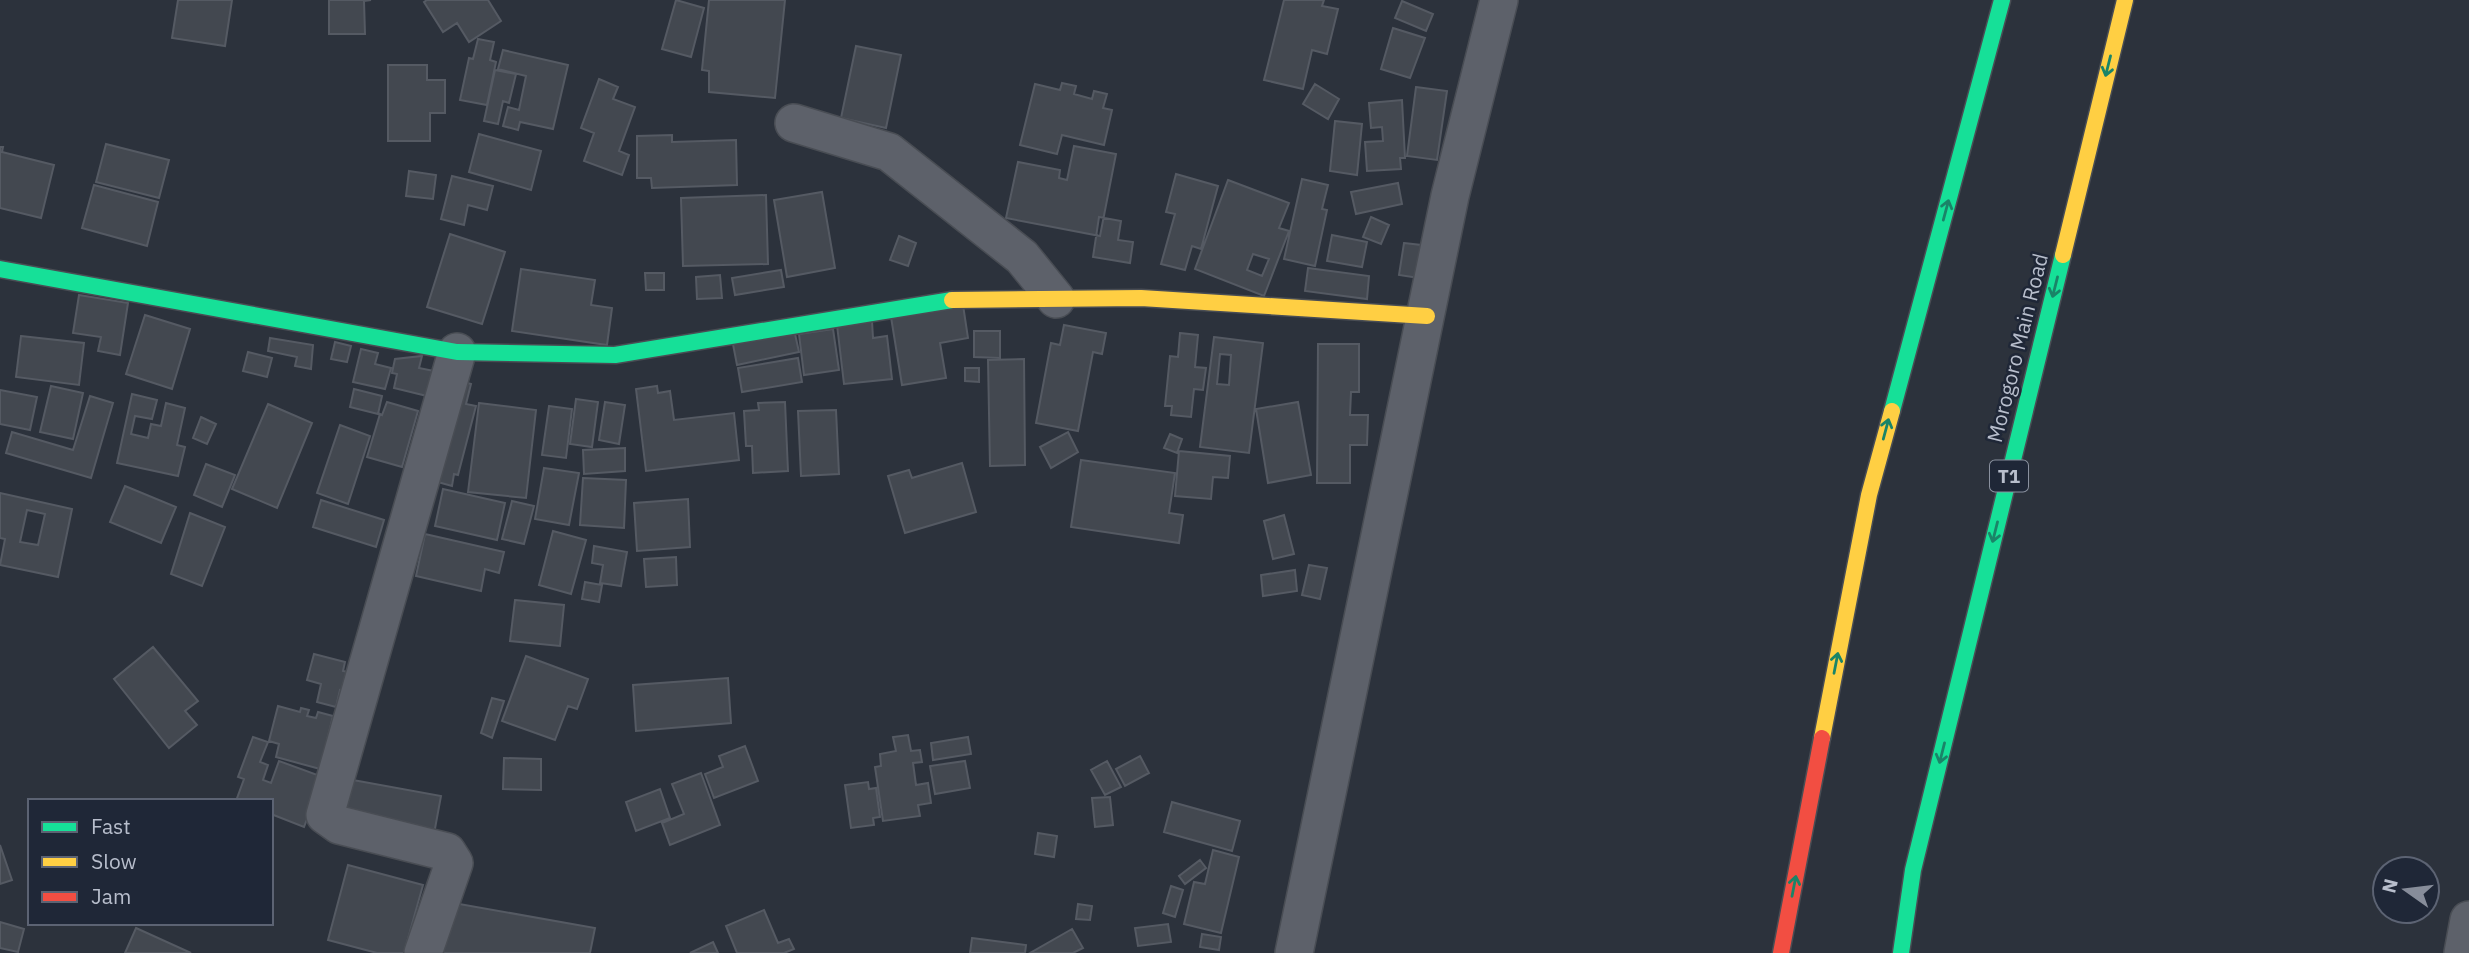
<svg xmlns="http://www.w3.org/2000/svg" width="2469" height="953" font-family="'IBM Plex Sans',sans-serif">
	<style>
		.building { fill: #434850; stroke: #555a63; stroke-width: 2; fill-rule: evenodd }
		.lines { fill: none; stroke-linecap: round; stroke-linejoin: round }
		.street-casing { stroke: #494d54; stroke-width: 40 }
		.fast-casing { stroke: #494d54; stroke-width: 19 }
		.slow-casing { stroke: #494d54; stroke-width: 19 }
		.jam-casing { stroke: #494d54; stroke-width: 19 }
		.street { stroke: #5d616a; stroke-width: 37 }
		.fast { stroke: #16e098; stroke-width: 16 }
		.slow { stroke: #ffcf43; stroke-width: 16 }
		.jam { stroke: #f24e42; stroke-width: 16 }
		.oneway { stroke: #1a8468 }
		.labels { text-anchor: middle; stroke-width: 5; stroke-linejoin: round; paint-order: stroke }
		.shield { fill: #1f2737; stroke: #8a919f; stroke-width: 2 }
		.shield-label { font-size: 19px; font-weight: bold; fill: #b8becc }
		.street-label { font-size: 21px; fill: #b8becc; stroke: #1f2737 }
	</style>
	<rect width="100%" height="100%" fill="#2c323c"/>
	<!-- building -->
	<path class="building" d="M178,0h54l-7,46 -53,-8z
		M329,0h42l-7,1 1,33h-36z
		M427,0h61l13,21 -32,21 -12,-19 -14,9 -19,-30z
		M676,0l28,8 -13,49 -29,-8z
		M709,0h76l-10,98 -66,-6v-21l-7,-1z
		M1284,0h40l-2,6 16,3 -11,45 -15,-4 -9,39 -39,-9z
		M1402,1l31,13 -7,17 -31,-13z
		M1393,28l32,10 -15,40 -29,-9z
		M478,39l16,3 -4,18 6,2 -9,43 -27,-5 9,-42 4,1z
		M856,46l45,9 -15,73 -45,-10z
		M503,50l65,15 -15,64 -33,-7 -2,8 -15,-4 5,-19 11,3 7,-34 -28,-7z
		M388,65h39v15h18v33h-15v28h-42z
		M495,70l21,4 -7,29 -6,-2 -5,23 -14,-3z
		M599,79l19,8 -5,12 22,8 -16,44 10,4 -7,20 -38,-14 10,-28 -13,-5z
		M1062,83l14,3 -2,8 18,5 2,-8 13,3 -4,14 9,2 -8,35 -42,-10 -5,19 -37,-9 15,-61 25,6z
		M1315,84l24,15 -11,20 -25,-15z
		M1416,87l31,4 -10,69 -30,-4z
		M1402,100l3,58h-5l1,11 -34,2 -2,-29 18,-1 -1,-14 -11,1 -2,-25z
		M1335,121l27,3 -5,51 -27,-4z
		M479,134l62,17 -10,39 -62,-18z
		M672,135v7l64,-2 1,45 -85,3 -1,-10h-14v-42z
		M106,144l63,16 -10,38 -63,-16z
		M1074,146l42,8 -16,82 -94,-18 12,-56 42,8 -1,8 8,2z
		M0,147h3l-1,5 52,13 -13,53 -41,-10z
		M409,171l27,4 -3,24 -27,-3z
		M1176,174l42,12 -17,63 -9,-3 -7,24 -24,-6 14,-50 -9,-2z
		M452,176l41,10 -6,24 -19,-5 -4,20 -23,-6z
		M1302,179l26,6 -6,24 5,1 -12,56 -31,-7z
		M1228,180l61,23 -10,25 10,3 -25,65 -69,-27zM1253,254l16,5 -7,17 -15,-6z
		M1398,183l4,21 -46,10 -5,-22z
		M94,185l64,17 -11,44 -65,-18z
		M822,192l13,76 -48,9 -13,-77z
		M766,195l2,69 -85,2 -2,-68z
		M1099,217l22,4 -3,19 15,2 -3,21 -37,-6z
		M1371,217l18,8 -8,19 -18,-7z
		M450,234l55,18 -23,72 -55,-17z
		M1332,235l35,7 -5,25 -35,-6z
		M899,236l17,7 -8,23 -18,-6z
		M1404,243l26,3 -4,33 -27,-4z
		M1308,268l61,8 -2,23 -62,-8z
		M521,269l74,11 -4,25 21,3 -5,37 -95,-14z
		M781,270l3,17 -49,8 -3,-17z
		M645,273h19v17h-18z
		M720,275l2,23 -25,1 -1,-22z
		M79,295l49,8 -8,52 -22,-4 3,-14 -28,-4z
		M963,305l5,33 -28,5 6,35 -44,7 -11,-68z
		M145,315l45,14 -18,60 -46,-15z
		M872,321l1,17 14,-2 5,43 -48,5 -7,-59z
		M793,325l6,27 -62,13 -5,-26z
		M1064,325l42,8 -4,21 -9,-2 -15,79 -42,-8 15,-80 9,2z
		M833,329l6,41 -35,5 -5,-41z
		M974,331h26v27l-26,-1z
		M1180,333l18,2 -3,32 11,1 -3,22 -9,-1 -3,28 -20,-2 1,-9h-7l5,-50 8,1z
		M21,336l63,7 -5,42 -63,-8z
		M1214,337l49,6 -14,110 -49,-6zM1220,354l11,1 -2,30 -12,-1z
		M270,338l43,7 -2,24 -16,-3 2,-9 -29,-6z
		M335,342l16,4 -4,16 -16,-3z
		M1318,344h41v48h-8l-1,23h18l-1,30h-17v38h-33z
		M361,349l17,4 -3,11 16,4 -6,21 -32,-7z
		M248,352l24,6 -5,19 -24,-6z
		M422,356l-3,12 15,3 -7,25 -33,-8 3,-14 -5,-1 3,-14z
		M798,358l4,24 -60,10 -4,-24z
		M1024,359l1,106 -35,1 -2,-106z
		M965,368h14v14l-14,-1z
		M453,379l18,5 -5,20 10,2 -18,69 -4,-1 -2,12 -25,-7z
		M51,386l32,7 -10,46 -33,-7z
		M657,386l1,7 12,-2 4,29 60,-7 5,47 -93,11 -10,-82z
		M354,389l28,7 -4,18 -28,-7z
		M0,390l37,7 -7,33 -30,-6z
		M132,394l25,6 -5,19 -17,-3 -4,18 17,4 3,-14 10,2 5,-23 19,5 -8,37 8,2 -7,29 -61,-13z
		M90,396l23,7 -22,75 -85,-25 6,-21 61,18z
		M576,399l22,3 -6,45 -22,-3z
		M387,402l31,9 -16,56 -35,-10 13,-43 2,1z
		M605,402l20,3 -6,39 -20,-4z
		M785,402l3,69 -35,2 -1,-27h-6l-2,-35 15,-1 -1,-7z
		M1298,402l13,73 -43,8 -12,-74z
		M479,403l57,7 -10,88 -58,-6z
		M268,404l44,19 -35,85 -45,-19z
		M549,406l23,3 -6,49 -24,-3z
		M836,410l3,64 -38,2 -3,-65z
		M201,417l15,7 -9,20 -14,-6z
		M340,425l30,11 -22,68 -31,-11z
		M1068,432l10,20 -27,16 -11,-21z
		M1170,434l12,5 -5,14 -13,-5z
		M625,448v23l-41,3 -1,-24z
		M1179,451l51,5 -2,22 -15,-1 -2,22 -36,-3z
		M1081,460l94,13 -6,40 14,2 -4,28 -108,-16z
		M962,463l14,49 -71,21 -17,-57 21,-6 3,8z
		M206,464l29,11 -13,32 -28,-12z
		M544,468l35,5 -10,52 -34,-6z
		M583,478l43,2 -2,48 -44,-3z
		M125,486l51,21 -15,36 -51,-21z
		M443,489l62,14 -8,37 -62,-14z
		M0,493l72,16 -14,68 -58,-12 5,-26 -5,-1zM27,510l18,4 -7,31 -18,-3z
		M688,499l2,48 -53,4 -3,-48z
		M321,500l63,20 -8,27 -63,-20z
		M512,501l22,5 -10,38 -22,-5z
		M190,513l35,14 -23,59 -31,-12z
		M1284,515l10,39 -21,5 -9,-38z
		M553,531l33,9 -15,54 -32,-9z
		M425,534l79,18 -5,21 -14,-4 -4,22 -65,-15z
		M594,546l33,6 -6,34 -21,-3 3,-18 -11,-2z
		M676,557l1,28 -31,2 -2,-28z
		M1309,565l18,3 -7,31 -18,-4z
		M1295,570l2,21 -34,5 -2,-21z
		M585,582l17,3 -3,17 -17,-3z
		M515,600l49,5 -4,41 -50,-5z
		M153,647l45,54 -13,10 12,14 -28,23 -55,-69z
		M314,654l31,8 -2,9 10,2 -5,19 -8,-2 -4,17 -19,-5 4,-18 -14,-4z
		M526,656l62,23 -11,30 -9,-3 -13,34 -53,-19z
		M728,678l3,45 -95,8 -3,-46z
		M492,698l12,3 -12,37 -11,-5z
		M278,706l22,6 1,-4 8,2 -2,6 9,2 2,-6 15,4 -13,53 -44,-12 3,-13 -10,-3z
		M908,735l3,16 9,-1 2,12 -9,1 3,22 12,-2 3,20 -13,2 2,11 -37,5 -8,-54 6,-1 -1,-12 16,-3 -3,-14z
		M253,737l15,5 -8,20 8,3 -5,15 8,3 8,-22 44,16 -19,50 -33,-13v-13h-35l8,-22 -6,-2z
		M968,737l3,17 -38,6 -2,-17z
		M745,746l13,35 -44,17 -9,-24 18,-7 -4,-11z
		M1140,756l9,17 -24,13 -9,-17z
		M504,758l37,1v31l-38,-1z
		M965,761l5,27 -35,6 -5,-28z
		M1107,761l14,26 -16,8 -14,-25z
		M701,773l19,52 -50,20 -8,-22 22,-9 -12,-30z
		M342,778l99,18 -7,38 -102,-20z
		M868,782l1,7 7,-1 4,29 -7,1 1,7 -23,3 -6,-43z
		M660,789l10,29 -34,13 -10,-29z
		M1110,797l3,28 -18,2 -3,-29z
		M1172,802l68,19 -8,30 -68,-19z
		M1038,833l19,3 -3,21 -19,-3z
		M0,845l12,35 -12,4z
		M1213,850l26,7 -18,76 -37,-9 10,-42 11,2z
		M1200,860l6,8 -21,16 -6,-8z
		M348,865l75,20 -19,68h-27l-49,-13z
		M1171,886l12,4 -8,27 -12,-4z
		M448,902l147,26 -5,25h-151z
		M1078,904l14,2 -2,14 -14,-1z
		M764,910l14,33 11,-4 5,10 -10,4h-47l-11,-27z
		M0,922l24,7 -6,23 -18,-4z
		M1168,924l3,18 -33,4 -3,-18z
		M136,928l55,25h-66z
		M1072,929l11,19 -10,5h-43z
		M1202,934l19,3 -2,13 -19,-3z
		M972,938l54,7 -1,8h-55z
		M713,942l5,11h-28z"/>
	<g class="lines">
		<!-- street casing -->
		<g class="street-casing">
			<path id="street" d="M794,123l95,29 133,105 34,42
				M423,953l31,-90 -7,-11 -108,-27 -14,-10 132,-463
				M1294,953l156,-757 49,-196
				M2463,953l6,-33"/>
		</g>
		<!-- fast casing -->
		<g class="fast-casing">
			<path id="fast" d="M0,269l457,83 158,3 337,-55
				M1892,411l110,-411
				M1901,953l12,-83 150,-615"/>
		</g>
		<!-- slow casing -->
		<g class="slow-casing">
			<path id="slow" d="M2063,255l62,-255
				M952,300l189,-2 286,18
				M1822,738l47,-243 23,-84"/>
		</g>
		<!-- jam casing -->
		<g class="jam-casing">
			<path id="jam" d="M1781,953l41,-215"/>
		</g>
		<!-- street -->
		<use href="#street" class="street"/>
		<!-- fast -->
		<use href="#fast" class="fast"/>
		<!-- slow -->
		<use href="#slow" class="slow"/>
		<!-- jam -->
		<use href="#jam" class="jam"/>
	</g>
	<!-- one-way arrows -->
	<defs><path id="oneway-shaft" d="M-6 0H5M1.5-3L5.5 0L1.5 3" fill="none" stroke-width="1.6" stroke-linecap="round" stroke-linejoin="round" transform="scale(1.75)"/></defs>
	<g class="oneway">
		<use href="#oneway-shaft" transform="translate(2108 66) rotate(104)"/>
		<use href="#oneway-shaft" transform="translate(1946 210) rotate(-75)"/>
		<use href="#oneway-shaft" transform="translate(2055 287) rotate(104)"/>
		<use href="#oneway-shaft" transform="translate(1886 429) rotate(-75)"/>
		<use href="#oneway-shaft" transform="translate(1995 532) rotate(104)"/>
		<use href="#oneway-shaft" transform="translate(1836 663) rotate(-79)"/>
		<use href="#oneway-shaft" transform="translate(1942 753) rotate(104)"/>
		<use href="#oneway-shaft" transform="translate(1794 886) rotate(-79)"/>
	</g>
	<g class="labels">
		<!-- shield labels -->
		<rect class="shield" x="1990" y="460.5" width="38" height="31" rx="5"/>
		<g class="shield-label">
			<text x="2009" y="483">T1</text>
		</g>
		<!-- street labels -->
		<g class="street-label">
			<text transform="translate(2018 348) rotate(-76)" y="7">Morogoro Main Road</text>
		</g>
	</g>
	<!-- legend -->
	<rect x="28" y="799" width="245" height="126" fill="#1f2737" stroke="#5c6373" stroke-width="2"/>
	<rect x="42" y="822" width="35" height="10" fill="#16e098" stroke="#5c6373" stroke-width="2"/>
	<text x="91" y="834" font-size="21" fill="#b8becc">Fast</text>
	<rect x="42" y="857" width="35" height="10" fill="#ffcf43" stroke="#5c6373" stroke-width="2"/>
	<text x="91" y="869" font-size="21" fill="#b8becc">Slow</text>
	<rect x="42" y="892" width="35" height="10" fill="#f24e42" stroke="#5c6373" stroke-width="2"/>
	<text x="91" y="904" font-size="21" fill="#b8becc">Jam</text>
	<!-- north arrow -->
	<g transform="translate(2406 890) rotate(284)"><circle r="33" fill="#1f2737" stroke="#5c6373" stroke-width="2"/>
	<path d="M0-5L12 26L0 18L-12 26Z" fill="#878d9a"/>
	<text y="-10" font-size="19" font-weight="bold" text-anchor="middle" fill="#b8becc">N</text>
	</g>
</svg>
